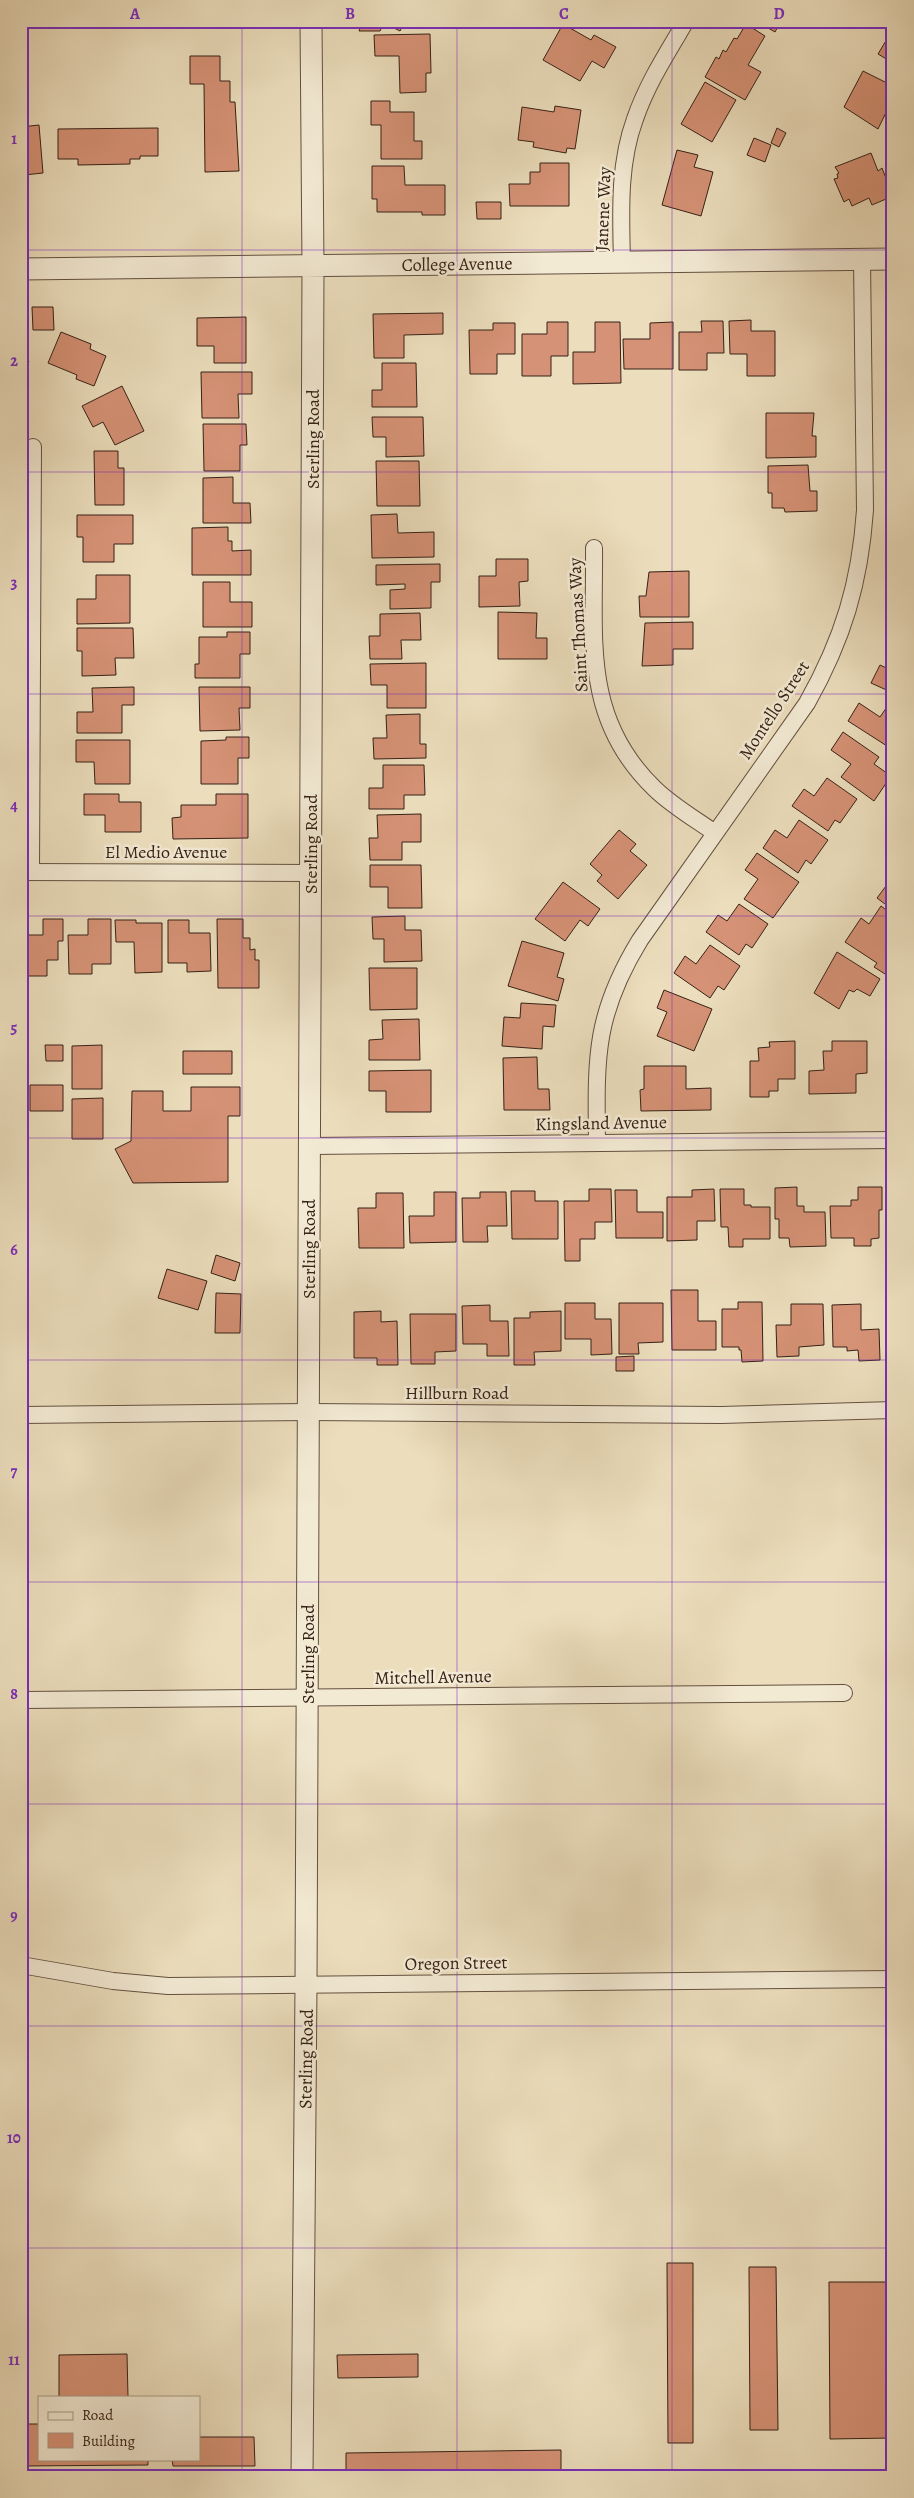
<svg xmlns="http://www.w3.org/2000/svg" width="914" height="2498" font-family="Alegreya,serif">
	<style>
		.building { fill: #d69276; stroke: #352116 }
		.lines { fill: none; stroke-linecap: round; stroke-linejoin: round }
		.minor-casing { stroke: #635040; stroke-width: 18 }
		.tertiary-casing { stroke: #635040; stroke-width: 23 }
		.minor { stroke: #f3ead4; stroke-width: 16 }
		.tertiary { stroke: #f3ead4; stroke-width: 21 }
		.grid { fill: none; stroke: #7b2cbf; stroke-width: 1; stroke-opacity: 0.55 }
		.labels { text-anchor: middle; stroke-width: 5; stroke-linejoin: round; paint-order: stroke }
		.street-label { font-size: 18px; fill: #352116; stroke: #f3ead4 }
		.neatline { fill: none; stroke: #7b2cbf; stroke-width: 2 }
		.grid-label { font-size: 16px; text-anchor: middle; font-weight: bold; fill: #7b2cbf }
	</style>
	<rect width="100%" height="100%" fill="#ecdebd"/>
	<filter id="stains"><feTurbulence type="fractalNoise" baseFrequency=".004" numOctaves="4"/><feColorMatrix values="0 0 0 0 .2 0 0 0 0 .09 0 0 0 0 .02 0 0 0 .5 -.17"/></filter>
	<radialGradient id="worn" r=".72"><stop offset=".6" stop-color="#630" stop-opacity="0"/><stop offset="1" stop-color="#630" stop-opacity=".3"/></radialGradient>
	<!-- building -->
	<path class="building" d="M363,21h42l-5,10 -16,-8 -4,8h-21z
		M756,21h25l-6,11z
		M563,24l28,16 3,-5 22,12 -12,21 -12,-7 -12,20 -37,-21z
		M746,24l19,12 -17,29 13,7 -16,28 -40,-23 11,-20 3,2 4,-9 3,2 8,-14 3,1z
		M893,29v34l-15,-9z
		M430,34l1,39h-5v19l-26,1 -1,-37h-24l-1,-21z
		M190,56h30v25h10v21h5l4,69 -34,1 -1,-88h-14z
		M863,71l30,15v12l-15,31 -34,-22z
		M705,82l31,18 -24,42 -31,-18z
		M371,101h19v11h24v29h8v18h-41v-34h-10z
		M555,106l26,4 -6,39 -8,-1 -1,5 -33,-6 1,-5 -16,-2 4,-33 32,5z
		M39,125l4,48 -19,2 1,10h-4v-58z
		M158,128v28h-18v3h-10v5l-52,1v-6h-20v-30z
		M777,128l9,5 -7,14 -8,-4z
		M754,138l17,7 -6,17 -18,-7z
		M677,150l21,5 -4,12 19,5 -12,44 -39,-11z
		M871,153l7,18 4,-3 11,28 -21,9 -3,-7 -17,8 -3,-7 -5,3 -10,-23 4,-1 -1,-4 2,-1 -4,-6z
		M540,163h29v43h-59l-1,-22h21v-12h10z
		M372,166h32l1,19h40v30h-23v-3h-45v-13h-5z
		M476,202h25v17h-24z
		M32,307h21l1,23h-21z
		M443,313v21l-39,1v23h-30l-1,-44z
		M246,317v46h-32v-17h-17v-28z
		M751,320v11h24v45h-28v-22h-17l-1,-33z
		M701,321h22l1,32h-17v17h-28v-38h23z
		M547,322h21v34h-17v20h-29v-42h25z
		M595,322h25l1,61 -48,1v-32h22z
		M673,322v47h-49l-1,-30h27v-16z
		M493,323h22v31h-18v20h-27l-1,-44h24z
		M61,332l30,12 -1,5 16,7 -12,30 -18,-7 1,-4 -29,-12z
		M21,343l8,19 -8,3z
		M382,363h34l1,44h-45v-17h10z
		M201,372h51v22h-14l1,24h-37z
		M122,386l22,45 -29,14 -12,-23 -10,5 -11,-21z
		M766,413h48l-2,23h4v21l-50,1z
		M372,417h51l1,39 -38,1v-20h-13z
		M203,424h43l1,21h-7v26h-36z
		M94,451h24v17h6v37h-29z
		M376,461h43l1,45h-43z
		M808,465l2,26h7v20l-32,1 -1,-4h-12v-15h-4v-27z
		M233,477v26h17l1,20h-48v-45z
		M397,514l1,19 36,-1v25l-62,1 -1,-43z
		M77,515h56v29h-19v18h-31v-25h-6z
		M228,527v14h4v10l19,-1v25h-59v-47z
		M496,559h32v22l-9,1 1,24 -41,1v-31h17z
		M440,564v18h-9v26l-41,1v-19l15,-1v-5l-29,1v-20z
		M689,571v46h-49l-1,-21h7l3,-24z
		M96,575h34v48l-53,1v-25h19z
		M203,582h27v20h22v25h-49z
		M498,612l39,1 -1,25h11v21h-49z
		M420,613l1,27h-20l1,19h-32l-1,-23h11v-22z
		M693,622v27h-20v16l-31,1 3,-43z
		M77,628h56l1,30h-19l1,17 -34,1v-25h-5z
		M227,632h23v22h-10v24h-45v-14h4v-27h28z
		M426,663v45h-39v-23h-16l-1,-21z
		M880,665l13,6v22l-22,-10z
		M134,687v18h-12v28h-45v-21h16l-1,-24z
		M199,687h51v21h-11l1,22 -40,1z
		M859,703l21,14 9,-13 4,2v33l-6,7 -39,-25z
		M420,714v30h6v14l-52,1 -1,-21h14l-1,-23z
		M843,732l36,25 -5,7 17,12 -17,25 -33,-24 10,-13 -20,-14z
		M226,737h23v21h-11v26h-37v-43l25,-1z
		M76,740h54v44h-35l-1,-22h-18z
		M383,765h41l1,30h-21v14h-35v-21h14z
		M827,778l30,21 -17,24 -5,-3 -7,11 -36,-25 12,-17 10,7z
		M84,794h35v8h22v30h-36v-17h-21z
		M216,794h32v44l-75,1 -1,-21 9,-1v-12h35z
		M421,814v28h-19v18h-32l-1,-22h9l-1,-23z
		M799,820l29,20 -17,24 -5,-4 -8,13 -35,-25 12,-18 12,8z
		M619,830l17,14 -6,7 17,14 -29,34 -21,-18 5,-6 -12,-11z
		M757,853l42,29 -26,36 -29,-19 14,-20 -13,-9z
		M370,865h51l1,43h-34v-21h-18z
		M892,878l1,1v31l-16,-12z
		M563,882l37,27 -12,17 -8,-6 -15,21 -30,-22z
		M739,904l29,20 -16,24 -6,-4 -7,11 -33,-23 12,-17 9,6z
		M881,906l12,9v31l-3,5 3,2v26l-19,-12 3,-4 -32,-21 16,-24 8,6z
		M405,916v14h16l1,31 -38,1v-23h-11l-1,-22z
		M43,919h20v22h-5v19h-11v16h-25l-1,-41h22z
		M88,919h23v45h-19v10h-23l-1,-39h20z
		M217,919h26v19h7v12l5,-1v11h4v28h-41z
		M115,920h21v3h26v49l-27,1 -1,-31h-18z
		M168,920h21v13h21l1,38 -24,1v-9h-19z
		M522,941l42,12 -7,24 7,2 -6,22 -50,-15z
		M710,945l30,21 -16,24 -6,-4 -8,12 -36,-25 11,-17 11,8z
		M837,952l43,27 -10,17 -13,-7 -3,3 -5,-2 -10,19 -25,-16z
		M369,968h48v41l-47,1z
		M664,990l48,19 -18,42 -37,-15 10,-24 -10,-4z
		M521,1003l35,2 -2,22 -11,-1 -1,23 -40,-3 2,-29 16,1z
		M419,1019l1,41h-51v-20l14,-1 -1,-19z
		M795,1041v38h-17v12h-9v6h-19v-36h9l-1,-13 12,-1 -1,-5z
		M832,1041h35v32l-11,1v19l-47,1v-23l15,-1 -1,-19h9z
		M45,1045h18v16h-17z
		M102,1045v44h-30v-43z
		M183,1051h49v23h-49z
		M537,1057l1,32h11l1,21h-46l-1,-52z
		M644,1066h42v23l25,-1v22l-70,1 -1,-21 4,-1z
		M431,1070v42h-45v-21h-17v-20z
		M30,1085h33v26h-33z
		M191,1087h49v29h-12v66l-95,1 -18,-34 16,-8 1,-50h31v20h28z
		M103,1098v41h-31v-40z
		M797,1187v19h7v6h21l1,34 -36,1 -1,-9h-10v-19h-4v-31z
		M858,1187h24v23h-3v28l-8,1v7h-17v-8h-23l-1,-32h21v-6h7z
		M886,1187h7v51h-6z
		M589,1189h22l1,33h-17v17h-15v22h-15l-1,-60h25z
		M714,1189l1,32h-18v19l-30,1v-44h25v-7z
		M720,1189h24v16h7v2h19v32h-27v8h-14l-1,-20h-7z
		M615,1190h22v22h26v26h-47z
		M511,1191h24v10h23v38h-46z
		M434,1192h22v50l-46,1 -1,-27h25z
		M480,1192h26l1,34h-20l1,16h-25l-1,-44h18z
		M376,1193h27l1,55h-45l-1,-40h18z
		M216,1255l24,8 -5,18 -24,-8z
		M167,1269l40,12 -9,29 -40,-12z
		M671,1290h27v31h18v29h-44z
		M216,1293l25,1 -1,39h-25z
		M889,1297h4v44h-5l-1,-32h3z
		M738,1302h24l1,59 -21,1 -1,-12h-2v-3h-17v-38h16z
		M565,1303h30v16h16l1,35 -21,1v-16h-26z
		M619,1303h44v39l-25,1 1,11h-20z
		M791,1304h32l1,41 -25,2v9l-22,1 -1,-32h15z
		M861,1304v26l18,-1 1,31 -21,1 -1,-11 -11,1v-4h-14l-1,-42z
		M490,1305v16h18l1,35h-22v-12h-24l-1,-38z
		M381,1311v11l16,-1 1,44h-21v-7h-23v-46z
		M561,1311v40l-27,1 1,13h-21v-47h16v-6z
		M410,1314h46v37l-21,1v12h-24z
		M634,1356v15h-18v-14z
		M667,2263h26v180h-25z
		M749,2267h27l2,163h-28z
		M829,2282h64v156l-63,1z
		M127,2354l1,43h-69v-42z
		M418,2354v23l-80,1 -1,-23z
		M21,2424h18v35h109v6l-126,1z
		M199,2437h55l1,29h-82l-1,-7h27z
		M561,2450v27h-215v-24z
		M775,2471v6h-91v-5z"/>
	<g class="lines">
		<!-- minor casing -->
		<g class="minor-casing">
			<path id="minor" d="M622,262c-1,-47 -4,-97 13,-143 12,-35 32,-66 51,-98
				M594,548c1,91 -12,170 60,240 17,17 41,31 61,45
				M21,872l290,1
				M31,872l2,-425
				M597,1143c-1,-85 -3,-128 43,-203l167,-237c36,-64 53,-120 58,-193l-3,-251
				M310,1146l583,-6
				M21,1415l288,-3 412,3 172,-5
				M21,1700l823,-7
				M21,1965l92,16 55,5 725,-7"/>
		</g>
		<!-- tertiary casing -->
		<g class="tertiary-casing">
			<path id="tertiary" d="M21,269l872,-10
				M302,2477l4,-492 7,-1719 -2,-245"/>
		</g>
		<!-- minor -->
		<use href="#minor" class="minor"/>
		<!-- tertiary -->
		<use href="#tertiary" class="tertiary"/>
	</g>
	<!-- grid -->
	<path class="grid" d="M242,21v2456M457,21v2456M672,21v2456M21,250h872M21,472h872M21,694h872M21,916h872M21,1138h872M21,1360h872M21,1582h872M21,1804h872M21,2026h872M21,2248h872"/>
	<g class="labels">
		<!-- street labels -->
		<g class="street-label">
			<text transform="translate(603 209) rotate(-88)" y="6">Janene Way</text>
			<text transform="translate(457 264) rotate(-1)" y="6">College Avenue</text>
			<text transform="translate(313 439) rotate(-90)" y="6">Sterling Road</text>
			<text transform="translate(578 625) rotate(-93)" y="6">Saint Thomas Way</text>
			<text transform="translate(774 710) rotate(-57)" y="6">Montello Street</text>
			<text transform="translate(311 844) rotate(-90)" y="6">Sterling Road</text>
			<text x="166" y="858">El Medio Avenue</text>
			<text transform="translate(601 1123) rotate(-1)" y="6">Kingsland Avenue</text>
			<text transform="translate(309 1249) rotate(-90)" y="6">Sterling Road</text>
			<text x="457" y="1399">Hillburn Road</text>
			<text transform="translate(308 1654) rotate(-90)" y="6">Sterling Road</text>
			<text transform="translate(433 1677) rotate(-1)" y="6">Mitchell Avenue</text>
			<text transform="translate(456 1963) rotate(-1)" y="6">Oregon Street</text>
			<text transform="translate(306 2059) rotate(-89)" y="6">Sterling Road</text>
		</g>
	</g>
	<!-- margin -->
	<rect width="914" height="2498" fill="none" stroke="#ecdebd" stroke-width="55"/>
	<!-- legend -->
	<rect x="38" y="2396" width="162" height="65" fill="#f3ead4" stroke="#a79a88"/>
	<rect x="48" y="2412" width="25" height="8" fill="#f3ead4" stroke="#a79a88"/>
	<text x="82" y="2420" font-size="15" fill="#352116">Road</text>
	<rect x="48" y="2433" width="25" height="15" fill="#d69276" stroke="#a79a88"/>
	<text x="82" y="2446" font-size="15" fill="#352116">Building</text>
	<rect x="28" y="28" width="858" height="2442" class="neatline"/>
	<g class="grid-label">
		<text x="135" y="19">A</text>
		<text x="350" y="19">B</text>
		<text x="564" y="19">C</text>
		<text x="779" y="19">D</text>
		<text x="14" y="144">1</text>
		<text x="14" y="366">2</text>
		<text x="14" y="588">3</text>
		<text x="14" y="811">4</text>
		<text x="14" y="1033">5</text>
		<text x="14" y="1255">6</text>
		<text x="14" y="1477">7</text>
		<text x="14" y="1699">8</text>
		<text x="14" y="1921">9</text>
		<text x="14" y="2143">10</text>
		<text x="14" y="2365">11</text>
	</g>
	<rect width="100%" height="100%" filter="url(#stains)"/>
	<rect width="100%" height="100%" fill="url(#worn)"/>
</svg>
